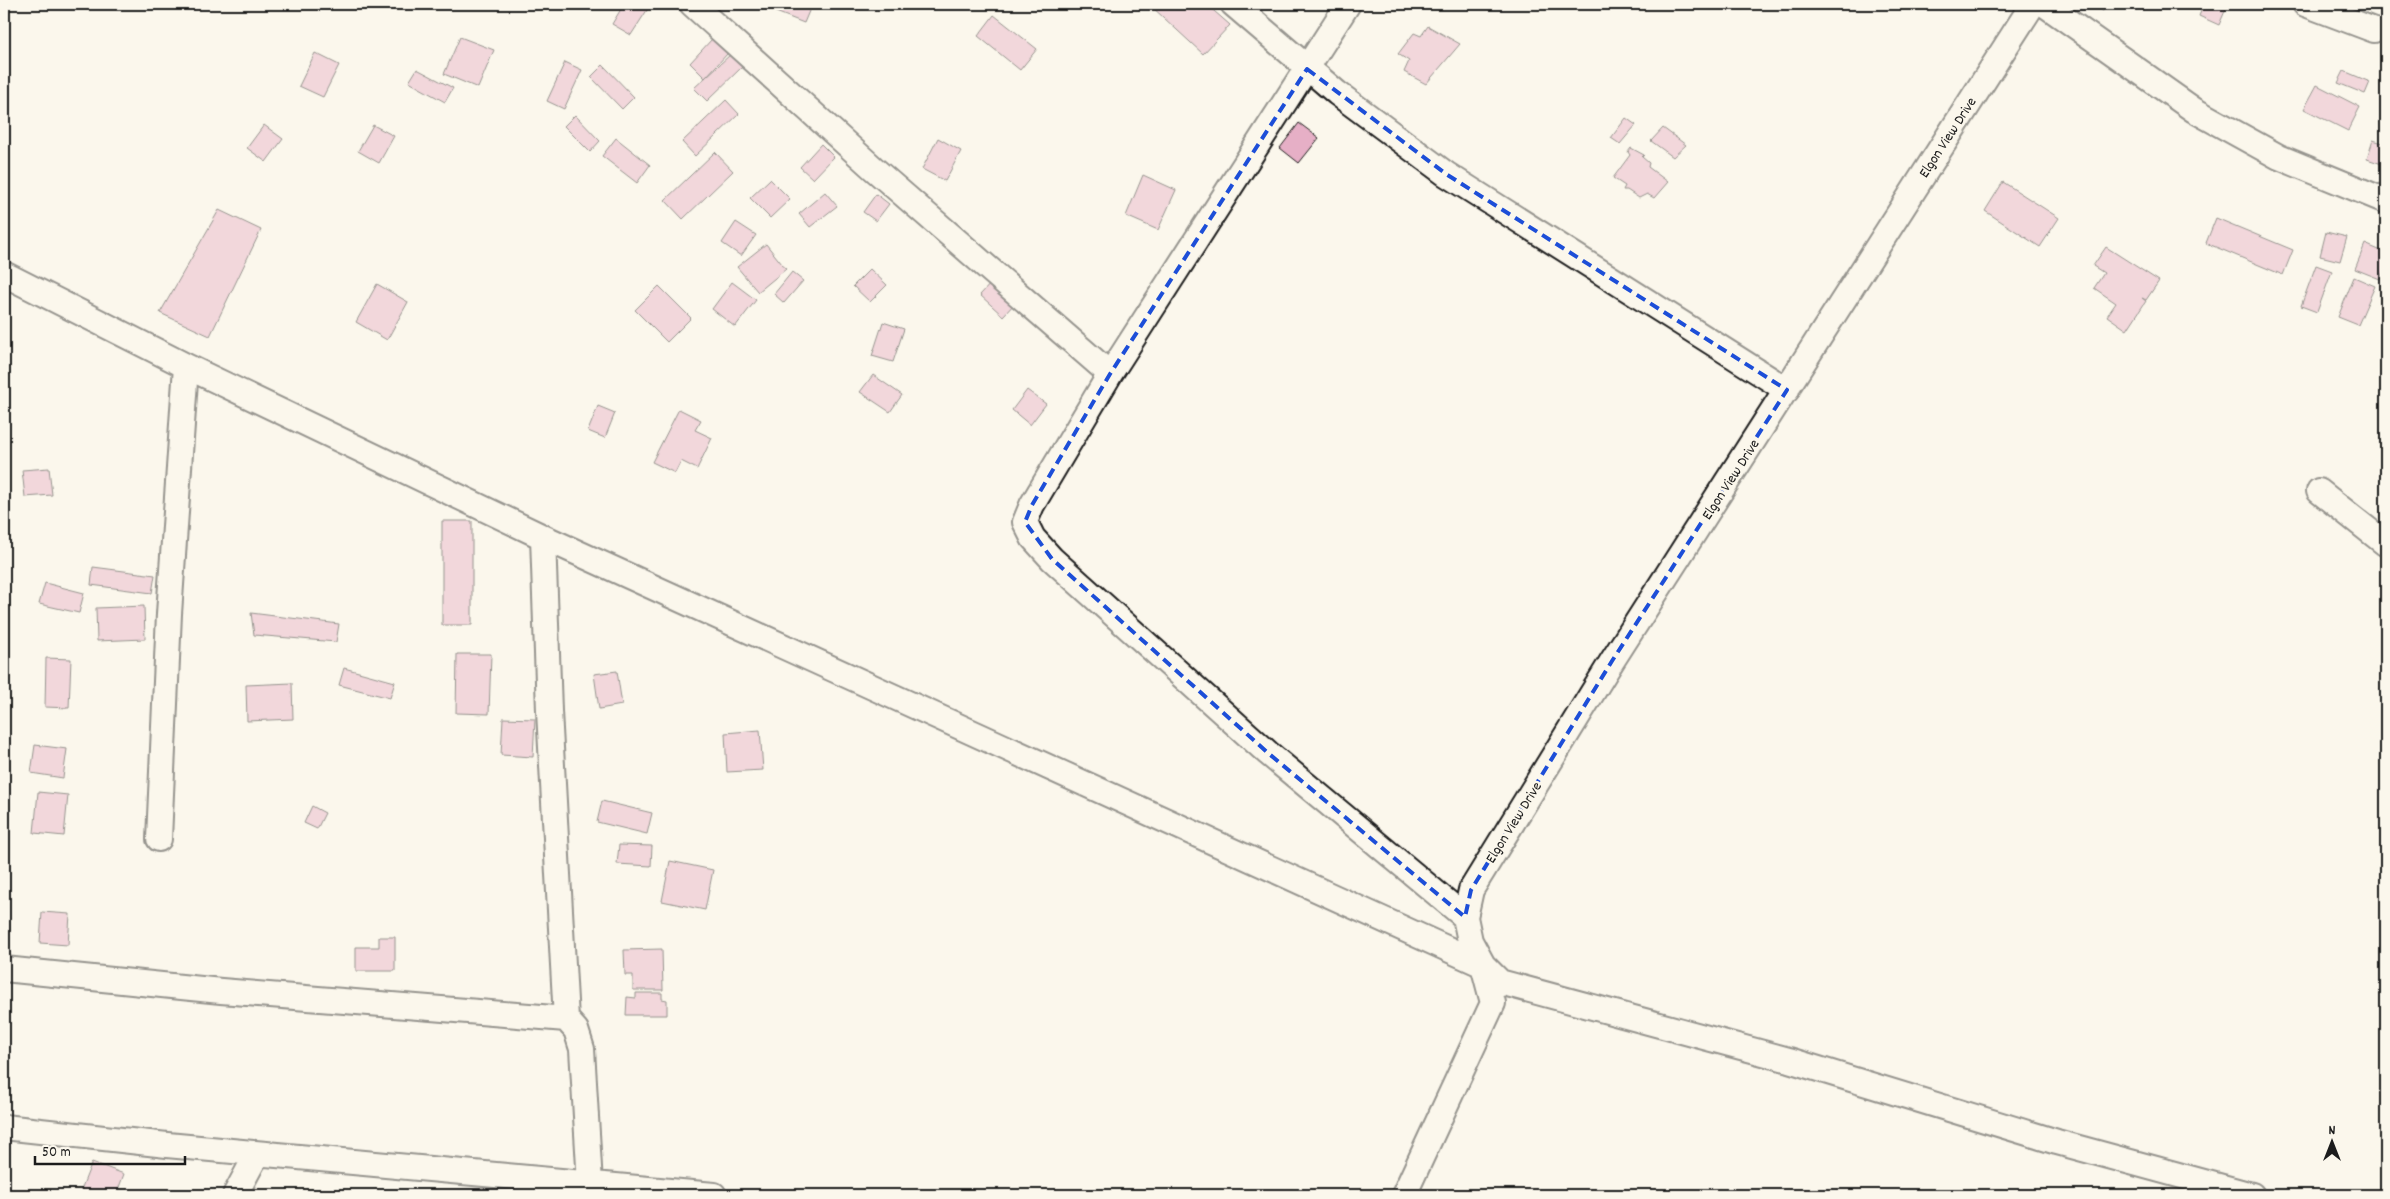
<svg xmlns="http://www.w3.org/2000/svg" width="2390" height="1199" font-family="Dekko,sans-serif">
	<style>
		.building { fill: #e6afc6; stroke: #1c1c1c }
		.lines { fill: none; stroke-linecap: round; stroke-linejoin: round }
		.minor-casing { stroke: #1c1c1c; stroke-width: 28 }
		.minor { stroke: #fbf7ec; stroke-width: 24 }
		.marked { fill: none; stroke: #1d4ed8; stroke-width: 4; stroke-dasharray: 10 6; stroke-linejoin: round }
		.labels { text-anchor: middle; stroke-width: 5; stroke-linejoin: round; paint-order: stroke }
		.street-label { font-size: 15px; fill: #1c1c1c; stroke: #fbf7ec }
	</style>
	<rect width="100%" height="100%" fill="#fbf7ec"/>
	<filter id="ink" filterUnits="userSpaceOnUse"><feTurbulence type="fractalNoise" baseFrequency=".02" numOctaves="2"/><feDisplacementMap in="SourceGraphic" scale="10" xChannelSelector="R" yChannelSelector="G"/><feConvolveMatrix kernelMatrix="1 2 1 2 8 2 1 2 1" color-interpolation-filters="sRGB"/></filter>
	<g filter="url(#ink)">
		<!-- building -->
		<path class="building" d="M624,4h27l-20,31 -19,-11z
			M764,4h48l-8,19 -41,-16z
			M1153,4h53l24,21 -27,29 -52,-48z
			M2092,4h15l-4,7z
			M2204,4h24l-9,21 -20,-9z
			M994,15l43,34 -17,21 -42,-34z
			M1428,26l32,18 -34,40 -22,-12 5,-11 -11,-7 16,-21 7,3z
			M460,37l34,13 -16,38 -34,-14z
			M712,39l16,14 -23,25 -15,-15z
			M315,53l24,12 -16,32 -24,-11z
			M731,54l12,12 -36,35 -13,-13z
			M565,62l17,8 -18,39 -17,-8z
			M603,65l31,32 -12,12 -31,-32z
			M417,69l36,19 -8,14 -36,-20z
			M2344,71l26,11 -5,12 -27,-11z
			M2317,85l43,22 -12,24 -44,-22z
			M726,100l13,14 -44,42 -13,-14z
			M575,115l25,26 -10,11 -26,-26z
			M1626,118l10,7 -16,19 -9,-6z
			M1299,123l20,15 -20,25 -19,-15z
			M264,125l19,14 -17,23 -19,-14z
			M373,125l21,11 -15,27 -21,-12z
			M1663,128l23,17 -13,12 -22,-16z
			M616,138l34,27 -13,18 -35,-27z
			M938,138l23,13 -16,30 -23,-12z
			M2373,140l13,4 -4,20 -15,-5z
			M821,144l13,13 -21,22 -13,-12z
			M1631,148l13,7 -2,2 7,6 -1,4 20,15 -14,16 -7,-4 -8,4 -12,-8h-4l2,-4 -12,-8 17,-23 -2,-3z
			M715,152l18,19 -50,48 -18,-19z
			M1143,175l33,15 -18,40 -32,-14z
			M770,179l20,20 -20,19 -20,-20z
			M2003,182l56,36 -19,29 -55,-36z
			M825,192l12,14 -27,21 -11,-13z
			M876,194l13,10 -13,17 -13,-9z
			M219,210l42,20 -51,106 -50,-23z
			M2216,218l77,32 -10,25 -77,-32z
			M736,222l20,13 -15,21 -19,-13z
			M2326,232l21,5 -7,24 -20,-5z
			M766,244l20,25 -28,23 -21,-25z
			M2365,244l21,9v11l-6,15 -25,-10z
			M2106,247l53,34 -13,19 -4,-2 4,3 -19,29 -20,-14 9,-13 -22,-15 10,-15 -11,-7z
			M2316,265l16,6 -15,41 -16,-6z
			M870,269l17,16 -17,17 -17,-16z
			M792,272l11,9 -19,22 -10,-9z
			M2354,277l21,9 -17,39 -20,-8z
			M993,281l23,21 -13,14 -23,-21z
			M732,282l24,18 -21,27 -23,-18z
			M377,284l31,18 -21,38 -31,-18z
			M659,286l32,32 -24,24 -32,-32z
			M883,322l21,7 -11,33 -21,-6z
			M873,375l29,20 -12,17 -30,-20z
			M1027,390l19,14 -16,21 -18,-15z
			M598,406l17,7 -10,25 -17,-7z
			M679,409l22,11 -6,10 17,8 -15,31 -16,-8 -6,12 -23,-11z
			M49,468l3,27 -27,2 -3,-27z
			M442,521h30v104h-30z
			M93,567l62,8 -3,18 -61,-8z
			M45,583l39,10 -5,20 -40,-9z
			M144,606l1,33 -48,2 -1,-33z
			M251,613l88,11 -3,18 -82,-7z
			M457,654h34l-2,60 -33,-1z
			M46,658l25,1 -2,49 -24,-1z
			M344,668l51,14 -5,16 -51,-13z
			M617,671l5,34 -23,4 -5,-35z
			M292,683l1,36 -46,2 -1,-36z
			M503,718l32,1 -2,38 -32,-2z
			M760,730l3,40 -36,2 -2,-39z
			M35,745l32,4 -4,29 -32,-5z
			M38,792l30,3 -4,41 -30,-3z
			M602,801l50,12 -5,21 -50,-12z
			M312,806l13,7 -8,16 -13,-6z
			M619,845l33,1 -1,20 -34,-2z
			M670,861l43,9 -8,40 -43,-9z
			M42,912l28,2 -2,31 -28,-2z
			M379,937h16v34h-39v-24h23z
			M662,949l1,41h-30v-15h-8l-1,-25z
			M636,993h26v6l5,1v15h-41l1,-18 9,1z
			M92,1162l32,12 -8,21h-37z"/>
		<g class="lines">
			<!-- minor casing -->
			<g class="minor-casing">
				<path id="minor" d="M692,4l181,164 237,206
					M1233,4l104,89 109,81 341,216
					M1348,4l-238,370 -78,131 -7,17 8,16 19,21 216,194 197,164
					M2044,4l150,106 85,47 107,44
					M2305,4l69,26
					M4,274l182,92 357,171 940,428 17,17 289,78 268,82 195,53
					M2319,491l67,53
					M543,537l6,174 17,308
					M159,839l10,-225 17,-248
					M4,969l217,22 345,28 10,11 6,19 8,135
					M4,1127l163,18 547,50
					M235,1195l22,-41
					M1404,1195l89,-192 -10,-38 -13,-24 -5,-24 6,-27 141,-229 421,-657"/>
			</g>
			<!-- minor -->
			<use href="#minor" class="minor"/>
		</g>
	</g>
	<!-- marked area -->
	<path d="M0 0H2390V1199H0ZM1307,69l139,105 341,216 -175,271 -141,229 -6,27 -197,-164 -216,-194 -27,-37 7,-17 78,-131z" fill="#fbf7ec" fill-opacity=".55" fill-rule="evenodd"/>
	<path class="marked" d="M1307,69l139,105 341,216 -175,271 -141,229 -6,27 -197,-164 -216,-194 -27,-37 7,-17 78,-131z"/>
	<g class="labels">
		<!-- street labels -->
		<g class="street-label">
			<text transform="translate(1947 137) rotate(-57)" y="5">Elgon View Drive</text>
			<text transform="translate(1730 479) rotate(-57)" y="5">Elgon View Drive</text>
			<text transform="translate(1513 822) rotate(-58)" y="5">Elgon View Drive</text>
		</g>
	</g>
	<!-- margin -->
	<rect width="2390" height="1199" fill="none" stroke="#fbf7ec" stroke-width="20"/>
	<rect x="10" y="10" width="2370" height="1179" fill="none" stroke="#1c1c1c" stroke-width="2" filter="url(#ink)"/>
	<!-- north arrow -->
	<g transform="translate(2332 1142)" stroke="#fbf7ec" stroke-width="4" paint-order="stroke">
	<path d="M0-4L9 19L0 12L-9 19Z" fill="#1c1c1c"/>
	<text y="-8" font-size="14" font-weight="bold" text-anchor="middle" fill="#1c1c1c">N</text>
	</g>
	<!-- scale -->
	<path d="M35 1156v8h150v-8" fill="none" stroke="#1c1c1c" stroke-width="2.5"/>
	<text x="42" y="1156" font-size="15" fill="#1c1c1c" stroke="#fbf7ec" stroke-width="4" paint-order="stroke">50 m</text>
</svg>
